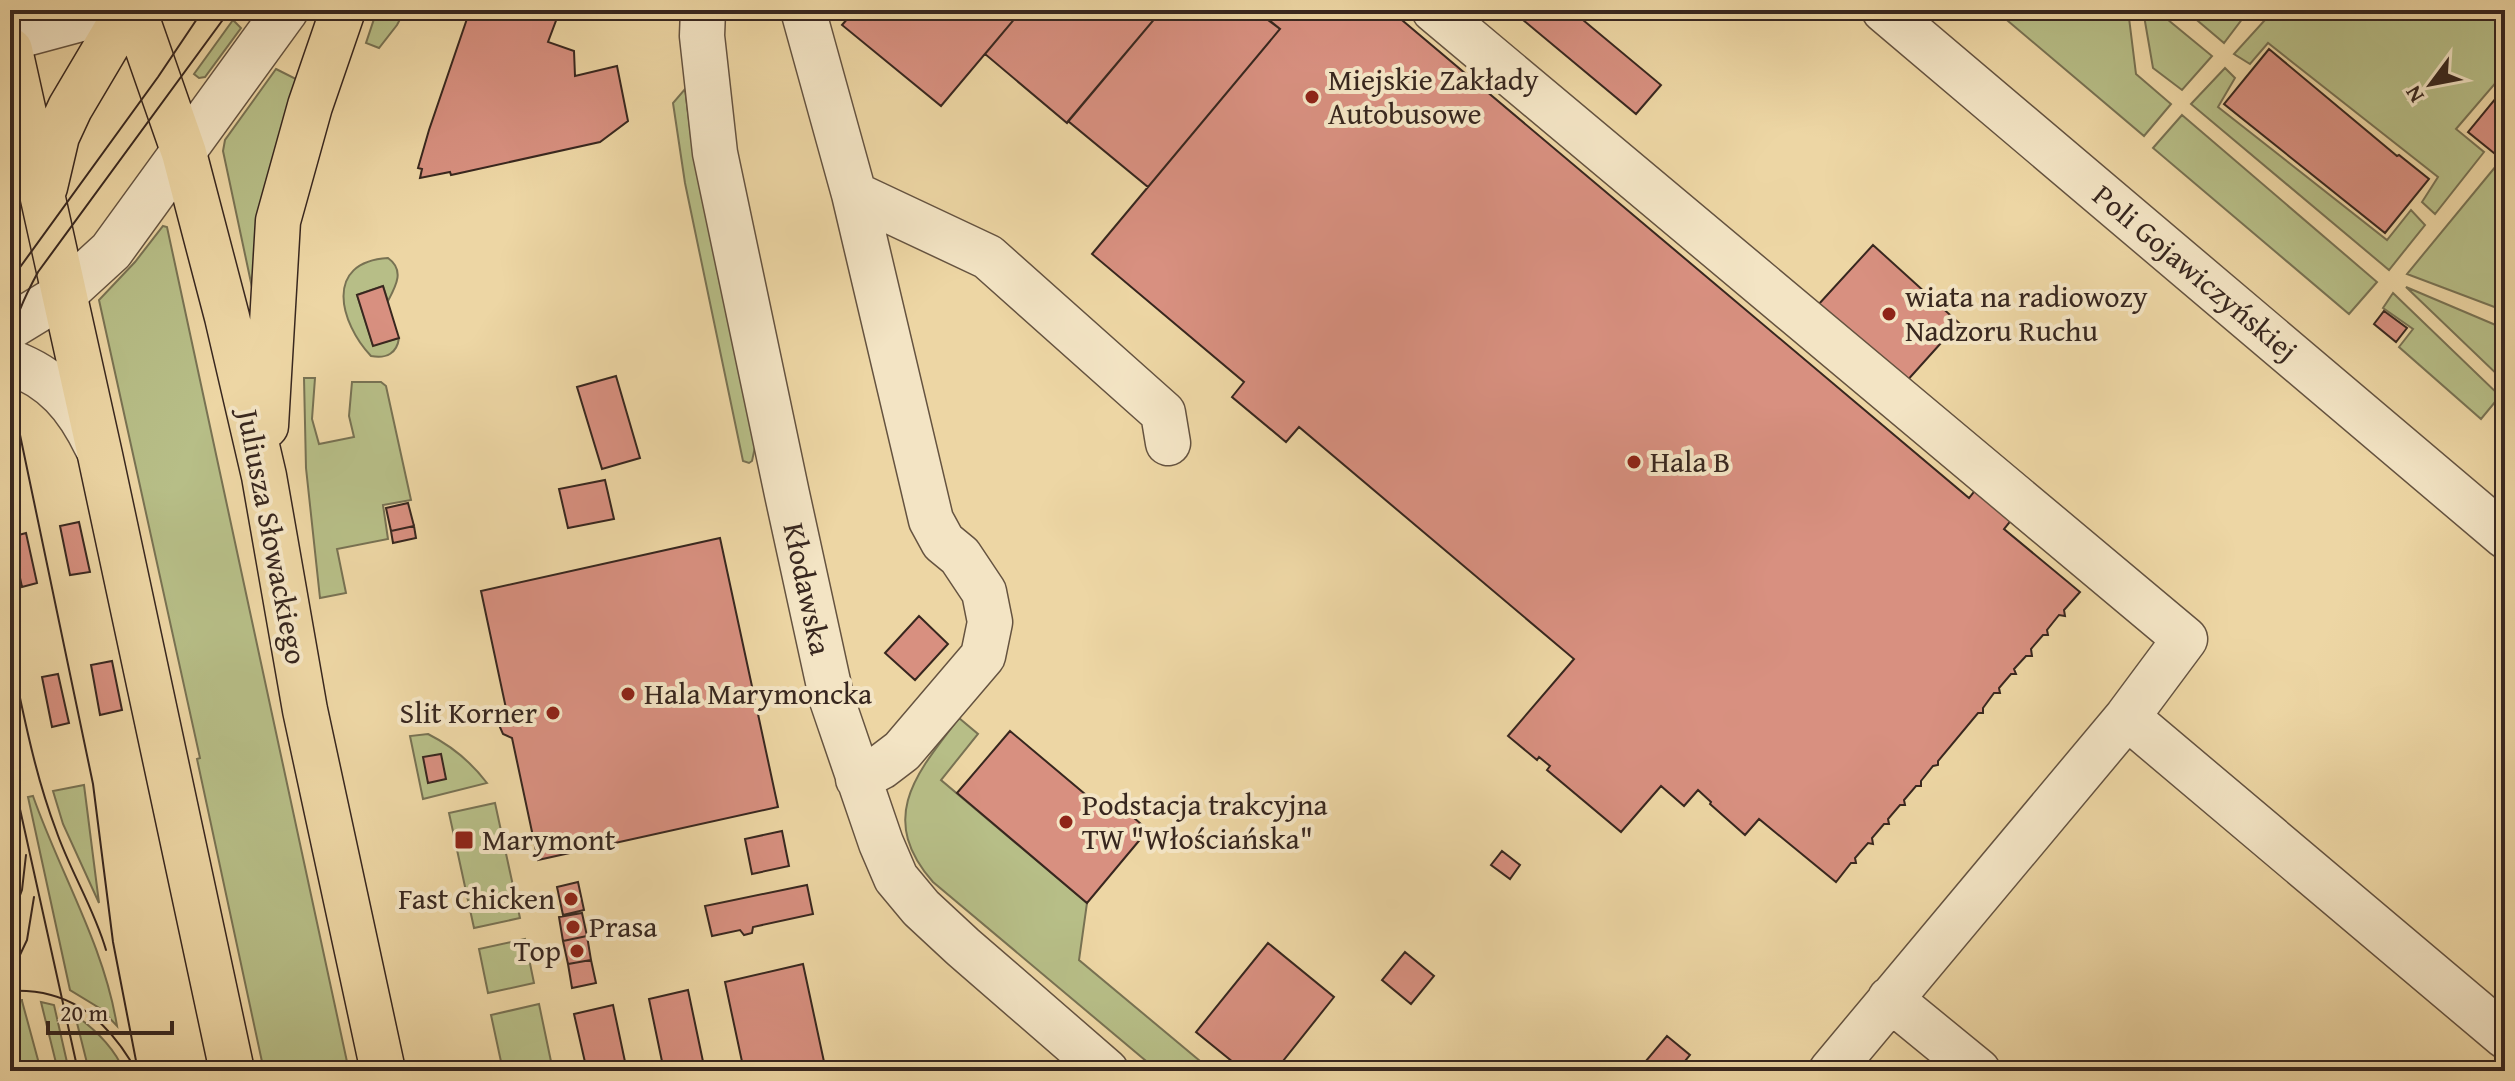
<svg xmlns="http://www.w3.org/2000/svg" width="2515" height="1081" font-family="'Gentium Book Plus',serif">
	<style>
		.green { fill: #b7be87; stroke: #787253; stroke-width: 2 }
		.building { fill: #d89080; stroke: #38271f; stroke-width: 2 }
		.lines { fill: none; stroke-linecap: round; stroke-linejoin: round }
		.minor-casing { stroke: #655340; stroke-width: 47 }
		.major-casing { stroke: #38271f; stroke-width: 47 }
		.minor { stroke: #f3e4c4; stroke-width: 44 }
		.major { stroke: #edd6a4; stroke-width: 44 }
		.tram { stroke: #38271f; stroke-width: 2 }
		.poi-dot { fill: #8f2418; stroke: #f3e4c4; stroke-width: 3 }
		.labels { text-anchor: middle; stroke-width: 8; stroke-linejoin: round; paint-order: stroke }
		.poi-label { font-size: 30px; fill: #38271f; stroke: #f3e4c4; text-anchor: start }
		.street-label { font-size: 30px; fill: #38271f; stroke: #f3e4c4 }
	</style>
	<rect width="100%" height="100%" fill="#edd6a4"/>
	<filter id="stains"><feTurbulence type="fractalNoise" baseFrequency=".0025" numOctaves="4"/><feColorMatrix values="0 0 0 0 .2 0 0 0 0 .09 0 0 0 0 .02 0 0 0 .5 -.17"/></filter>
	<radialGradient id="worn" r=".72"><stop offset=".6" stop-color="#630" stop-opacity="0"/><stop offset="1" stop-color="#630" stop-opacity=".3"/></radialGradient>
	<!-- green -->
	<path class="green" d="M377,10h28l-8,15 -18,23 -13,-5z
		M1995,10h133l8,64 35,30 -27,32z
		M2143,10h13l56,46 -30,34 -29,-22z
		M2185,10h64l-25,33z
		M2274,10h231v62l-49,57 28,23 -49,62 -13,-12 16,-25 -170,-134 -18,21 -16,-10z
		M233,20l8,8 -36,49 -6,1 -5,-4z
		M2225,68l10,10 -17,29 169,133 24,-30 14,15 -36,45 -198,-166z
		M276,69l24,12 -47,211 -30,-141 2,-11z
		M685,89l8,62 62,296 -3,14 -3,2 -6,-2 -58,-278 -12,-80z
		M2182,115l195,167 -28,32 -196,-166z
		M2496,166l9,8v137l-98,-37z
		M163,226l4,1 182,844h-85l-67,-312 3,-1 -101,-458 36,-38z
		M388,258c17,12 8,28 0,43l-5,-15 -26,9 16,50 26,-7c-2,15 -12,21 -28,18 -31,-33 -48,-94 17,-98z
		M2406,287l99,42v53z
		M2393,293l107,103 -19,23 -82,-72 14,-18 -30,-21z
		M304,378h11l-3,41 7,25 35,-7 -5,-21 3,-34h29l5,4 25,114 -28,5 5,34 -51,10 9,44 -26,5 -14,-130z
		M959,718l19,16 -37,46 146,123 -8,57 133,111h-54l-225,-189c-56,-64 -17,-108 26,-164z
		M428,734c24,12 43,28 59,49l-64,16 -13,-63z
		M84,785l15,118 -36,-79 -10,-33z
		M33,796c27,77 71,149 84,230l-16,-17 -31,-19 -42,-193z
		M495,803l25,115 -46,10 -25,-115z
		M525,939l9,44 -46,10 -9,-44z
		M22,1000v1l19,70h-31v-70z
		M41,1002l13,3 15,66h-11z
		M539,1004l14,67h-50l-12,-56z
		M75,1015c21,15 39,32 49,56h-35z"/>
	<!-- building -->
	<path class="building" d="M470,10h90l-12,32 26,9 1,25 42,-10 11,55 -28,21 -149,33 -1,-3 -30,6 2,-9 -4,-1 11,-38z
		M855,10h167l-81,96 -99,-81z
		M1022,10h140l-95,113 -82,-69z
		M1162,10h95l23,19 -132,158 -80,-66z
		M1276,10h114l579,488 12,-15 36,30 -13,16 76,63 -16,18 1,6 -6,-1 -12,15 1,5h-5l-12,14 1,7h-6l-12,13 2,5h-5l-12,14 1,5h-6l-11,15v5h-5l-40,48v4l-5,1 -12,15v5h-5l-12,14 1,5h-5l-12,14 1,5h-5l-12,14 1,6 -5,-1 -13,15 1,5h-5l-15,19 -77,-63 -14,16 -35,-31 1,-2 -13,-12 -14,16 -23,-20 -40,46 -74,-62 3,-4 -11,-9 -2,3 -29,-24 66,-77 -275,-232 -13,15 -54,-45 12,-15 -152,-128 188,-225 -12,-9z
		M1511,10h60l90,75 -25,29z
		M2269,49l128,107 2,-1 30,24 -44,54 -161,-129z
		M2505,87v75l-37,-30z
		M1873,245l86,78 -54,60 -87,-78z
		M383,286l16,52 -26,8 -16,-51z
		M2384,311l23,17 -11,14 -22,-18z
		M616,376l24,82 -38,11 -25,-82z
		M605,480l9,39 -46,9 -9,-39z
		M408,503l6,23 -23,5 -5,-23z
		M79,522l11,50 -20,3 -10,-49z
		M414,526l2,12 -23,5 -2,-12z
		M26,533l11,50 -15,4 -11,-50z
		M720,538l58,269 -240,53 -26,-122 -9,-4 -4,-9 2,-7 6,-5 -26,-122z
		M919,616l29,28 -33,36 -30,-27z
		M112,661l10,49 -22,5 -9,-50z
		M58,674l11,49 -17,4 -10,-50z
		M1010,731l100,84 9,-10 29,25 -61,73 -130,-110z
		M441,754l5,25 -18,4 -5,-26z
		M782,831l7,35 -37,8 -7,-35z
		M1502,851l18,14 -10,14 -19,-14z
		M578,882l6,28 -21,5 -6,-28z
		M807,885l6,29 -60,13 -1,6 -8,2 -4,-5 -28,6 -7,-30z
		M582,913l5,23 -24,5 -4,-24z
		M587,936l4,24 -23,4 -5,-23z
		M1268,943l66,54 -59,74h-31l-48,-39z
		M1405,952l29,24 -23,28 -29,-24z
		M591,960l5,23 -24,5 -4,-24z
		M803,964l23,107h-82l-19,-89z
		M688,990l17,81h-41l-15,-72z
		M613,1005l14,66h-40l-13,-57z
		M1667,1036l23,19 -13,16h-20l-12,-9z"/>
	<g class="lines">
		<!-- minor casing -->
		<g class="minor-casing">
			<path id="minor" d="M703,10l-1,26 13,117 72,341 45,206 49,143 15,35 25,30 42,39 143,124
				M803,10l51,184 77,326 12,22 17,14 24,36 6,30 -7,34 -81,95 -21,16 -23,12
				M1434,10l751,629 -58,78 -296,354
				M1884,10l621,526
				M10,38l104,-28
				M854,194l134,63 175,156 5,30
				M10,327l54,-33 47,-43 175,-241
				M10,362c44,16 67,43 87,85
				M2127,717l378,319
				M1890,999l88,72"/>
		</g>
		<!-- major casing -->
		<g class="major-casing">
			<path id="major" d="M134,10l50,143 43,164 37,159 41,234 78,361
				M10,50l90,405 132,616
				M45,187l12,-51 13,-28 58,-98
				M266,426l12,-205 32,-115 33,-96"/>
		</g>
		<!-- minor -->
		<use href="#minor" class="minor"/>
		<!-- major -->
		<use href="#major" class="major"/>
		<!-- tram -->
		<path class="tram" d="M10,281l148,-204 45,-67
			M10,349c3,-28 15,-53 28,-77l192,-262
			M10,387l83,397 20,158 25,129
			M10,651c13,60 24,121 46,179 14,41 38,78 50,120
			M10,764l68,307
			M10,922l12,-32 4,-35
			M10,976l17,-36 7,-43
			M10,991c55,-3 92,24 120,69"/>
	</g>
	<!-- markers -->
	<g class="poi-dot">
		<circle cx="1312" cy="97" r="8"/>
		<circle cx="1889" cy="314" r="8"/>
		<circle cx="1634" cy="462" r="8"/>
		<circle cx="628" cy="694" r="8"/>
		<circle cx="553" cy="713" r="8"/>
		<circle cx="1066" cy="822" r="8"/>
		<rect x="454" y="830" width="20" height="20" rx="4"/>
		<circle cx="571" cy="899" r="8"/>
		<circle cx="573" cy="927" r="8"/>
		<circle cx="577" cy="951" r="8"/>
	</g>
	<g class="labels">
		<!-- poi labels -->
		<g class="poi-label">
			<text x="1328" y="90">Miejskie Zakłady<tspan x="1328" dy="34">Autobusowe</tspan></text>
			<text x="1905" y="307">wiata na radiowozy<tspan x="1905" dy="34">Nadzoru Ruchu</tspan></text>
			<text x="1650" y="472">Hala B</text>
			<text x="644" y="704">Hala Marymoncka</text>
			<text x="537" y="723" text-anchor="end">Slit Korner</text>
			<text x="1082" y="815">Podstacja trakcyjna<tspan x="1082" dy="34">TW "Włościańska"</tspan></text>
			<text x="482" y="850">Marymont</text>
			<text x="555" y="909" text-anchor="end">Fast Chicken</text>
			<text x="589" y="937">Prasa</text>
			<text x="561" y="961" text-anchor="end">Top</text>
		</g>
		<!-- street labels -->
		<g class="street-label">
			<text transform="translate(2195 273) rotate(40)" y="10">Poli Gojawiczyńskiej</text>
			<text transform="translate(272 537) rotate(79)" y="10">Juliusza Słowackiego</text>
			<text transform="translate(807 589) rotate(78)" y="10">Kłodawska</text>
		</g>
	</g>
	<!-- margin -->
	<rect width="2515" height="1081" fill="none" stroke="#edd6a4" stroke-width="40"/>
	<rect x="12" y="12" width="2491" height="1057" fill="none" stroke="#38271f" stroke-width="4"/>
	<rect x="20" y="20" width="2475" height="1041" fill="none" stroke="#38271f" stroke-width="2"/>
	<!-- north arrow -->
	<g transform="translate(2431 84) rotate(238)" stroke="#f3e4c4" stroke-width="6" paint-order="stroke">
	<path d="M0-6L14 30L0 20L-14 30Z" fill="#38271f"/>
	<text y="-12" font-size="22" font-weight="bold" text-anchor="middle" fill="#38271f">N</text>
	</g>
	<!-- scale -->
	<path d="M48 1021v12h124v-12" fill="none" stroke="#38271f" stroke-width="4"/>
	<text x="60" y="1021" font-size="24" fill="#38271f" stroke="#f3e4c4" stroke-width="6" paint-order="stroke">20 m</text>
	<rect width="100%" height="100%" filter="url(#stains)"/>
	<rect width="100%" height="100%" fill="url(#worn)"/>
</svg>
